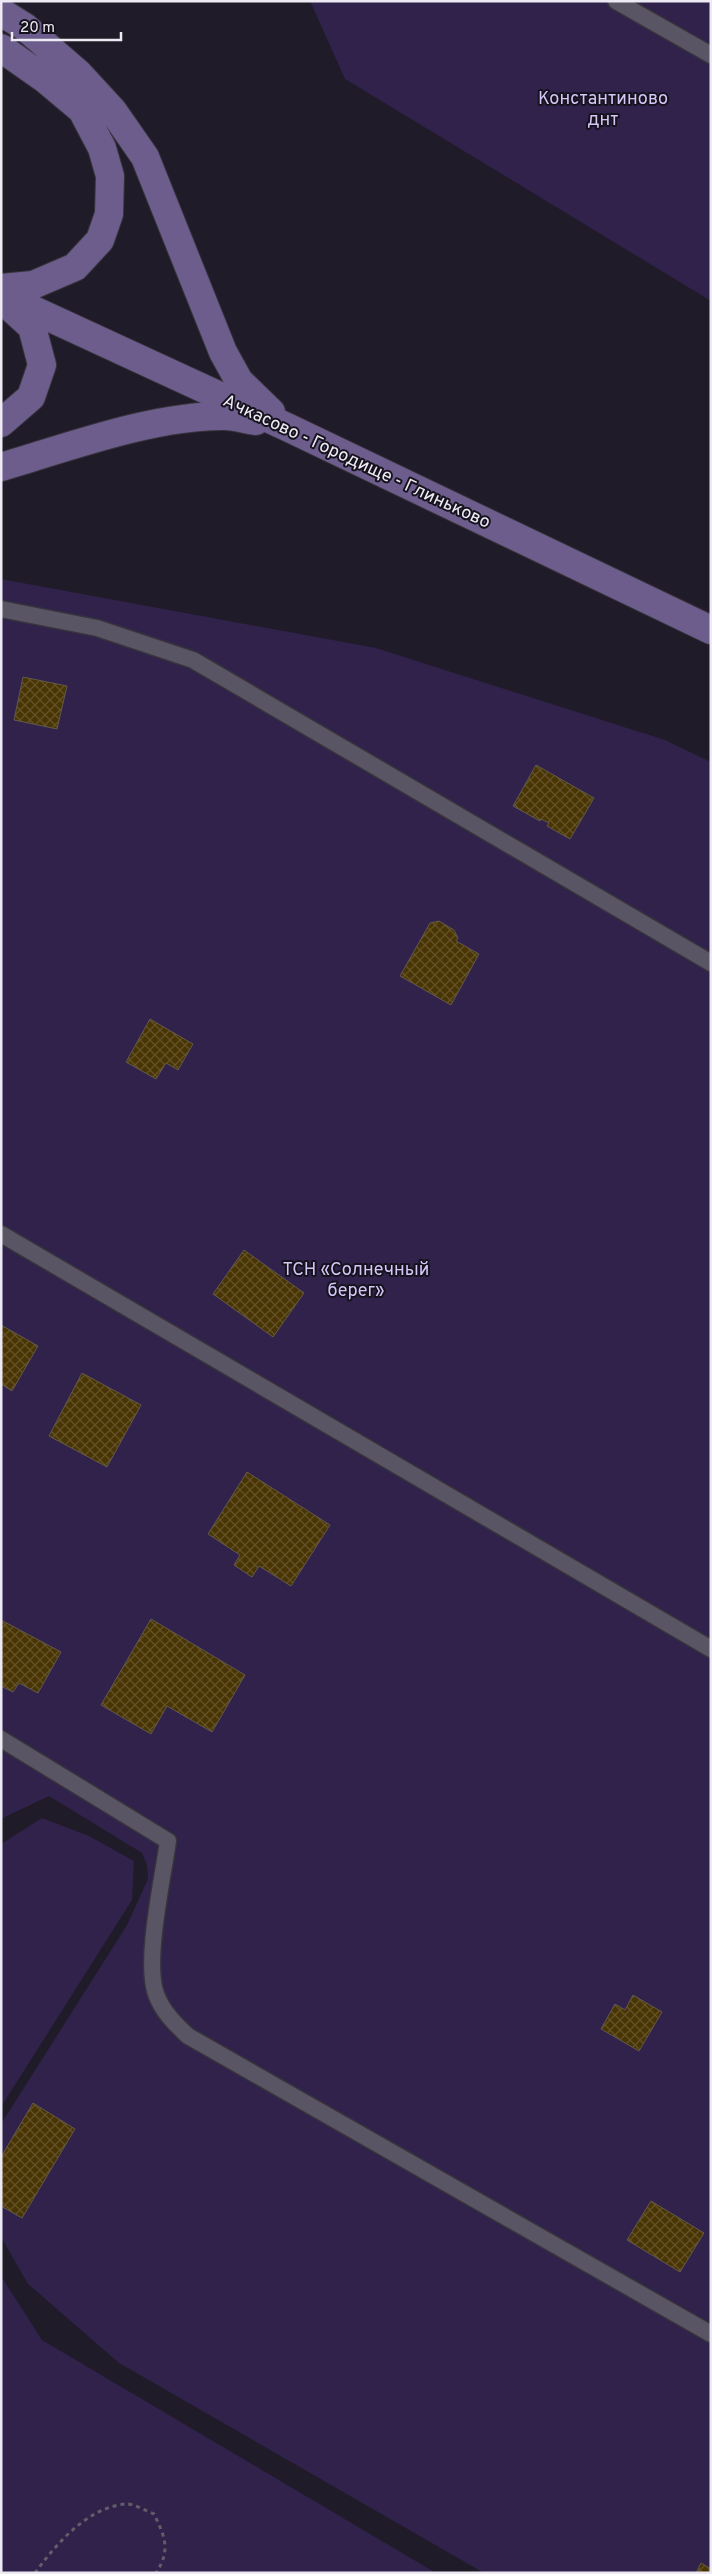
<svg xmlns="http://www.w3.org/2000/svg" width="712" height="2574" font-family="Overpass,sans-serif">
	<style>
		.green { fill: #30224a }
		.building { fill: url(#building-cross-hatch); stroke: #61594b }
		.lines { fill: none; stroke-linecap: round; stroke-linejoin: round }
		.lane-casing { stroke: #37343d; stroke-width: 19 }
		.secondary-casing { stroke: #37343d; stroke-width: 30 }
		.path { stroke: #615d69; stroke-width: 3; stroke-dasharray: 4 4; stroke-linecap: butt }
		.lane { stroke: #595564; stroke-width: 16 }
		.secondary { stroke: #6d5d8c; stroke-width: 28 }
		.labels { text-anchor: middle; stroke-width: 4; stroke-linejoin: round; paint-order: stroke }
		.park-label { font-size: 18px; fill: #d4c6f7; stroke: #16121e }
		.street-label { font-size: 18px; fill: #edeaf3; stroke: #16121e }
	</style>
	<defs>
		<pattern id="building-cross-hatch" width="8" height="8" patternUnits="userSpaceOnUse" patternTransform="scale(1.25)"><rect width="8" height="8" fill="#493503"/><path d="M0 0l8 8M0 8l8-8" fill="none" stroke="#645228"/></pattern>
	</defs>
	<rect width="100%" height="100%" fill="#1f1b28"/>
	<!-- green -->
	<path class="green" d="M310,1h401v300l-366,-222z
		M1,579l375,69 289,92 46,22v1811h-227l-365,-210 -91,-79 -27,-47v-113l126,-199 21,-46 -1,-14 -5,-12 -93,-57 -48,23z
		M42,1818l47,18 45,25 -2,39 -131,207v-263z
		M1,2276l41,64 394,233h-435z"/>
	<!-- building -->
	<path class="building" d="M23,677l44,9 -10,43 -43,-9z
		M536,765l58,33 -24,41 -23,-13 2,-3 -8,-4 -1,2 -27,-15z
		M439,921l15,9 4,8 -2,3 23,13 -28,51 -51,-29 30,-53z
		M150,1019l43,25 -15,26 -12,-7 -10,16 -30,-17z
		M244,1250l60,43 -31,44 -60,-43z
		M1,1325l37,21 -26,45 -11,-7z
		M82,1373l59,32 -34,62 -58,-31z
		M247,1472l83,53 -39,61 -32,-20 -7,11 -18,-12 6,-10 -32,-21z
		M151,1619l94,56 -33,57 -45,-26 -16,28 -50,-29z
		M1,1620l60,32 -23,41 -19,-10 -6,9 -12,-6z
		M633,1995l29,17 -23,39 -38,-22 14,-25 10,6z
		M33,2103l42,26 -53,89 -21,-12v-49z
		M651,2201l53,32 -24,39 -53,-32z
		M701,2563l10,6v4h-15z"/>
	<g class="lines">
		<!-- lane casing -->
		<g class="lane-casing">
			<path id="lane" d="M616,1l95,54
				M1,609l96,19 96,32 518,303
				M1,1234l710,415
				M1,1739l167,102c-5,37 -24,120 -12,153 6,17 19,30 32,42l523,298"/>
		</g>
		<!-- secondary casing -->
		<g class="secondary-casing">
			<path id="secondary" d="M1,12l24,15 53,46 35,38 32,46 78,195 16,29 32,31
				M1,48l44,31 37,31 20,38 8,28 -1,38 -9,26 -25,27 -42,18 -32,3
				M1,295l288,133 422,202
				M1,423l30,-26 11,-32 -10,-38 -24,-22
				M1,467c68,-20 154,-52 224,-51 10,0 21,4 31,5"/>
		</g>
		<!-- path -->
		<path class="path" d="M35,2573c21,-29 52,-65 90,-69 8,-1 21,7 29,10 11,23 17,36 2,59"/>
		<!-- lane -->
		<use href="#lane" class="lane"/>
		<!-- secondary -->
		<use href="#secondary" class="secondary"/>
	</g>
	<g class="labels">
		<!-- park labels -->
		<g class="park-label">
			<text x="603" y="104">Константиново<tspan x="603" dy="21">днт</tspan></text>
			<text x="356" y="1275">ТСН «Солнечный<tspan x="356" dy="21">берег»</tspan></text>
		</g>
		<!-- street labels -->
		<g class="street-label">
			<text transform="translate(357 461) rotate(25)" y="6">Ачкасово - Городище - Глиньково</text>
		</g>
	</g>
	<!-- border -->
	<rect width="712" height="2574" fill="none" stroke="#edeaf3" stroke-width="5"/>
	<!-- scale -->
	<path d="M12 32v8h109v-8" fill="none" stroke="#edeaf3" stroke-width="2.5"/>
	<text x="20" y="32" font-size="15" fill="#edeaf3" stroke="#16121e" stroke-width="4" paint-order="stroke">20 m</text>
</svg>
